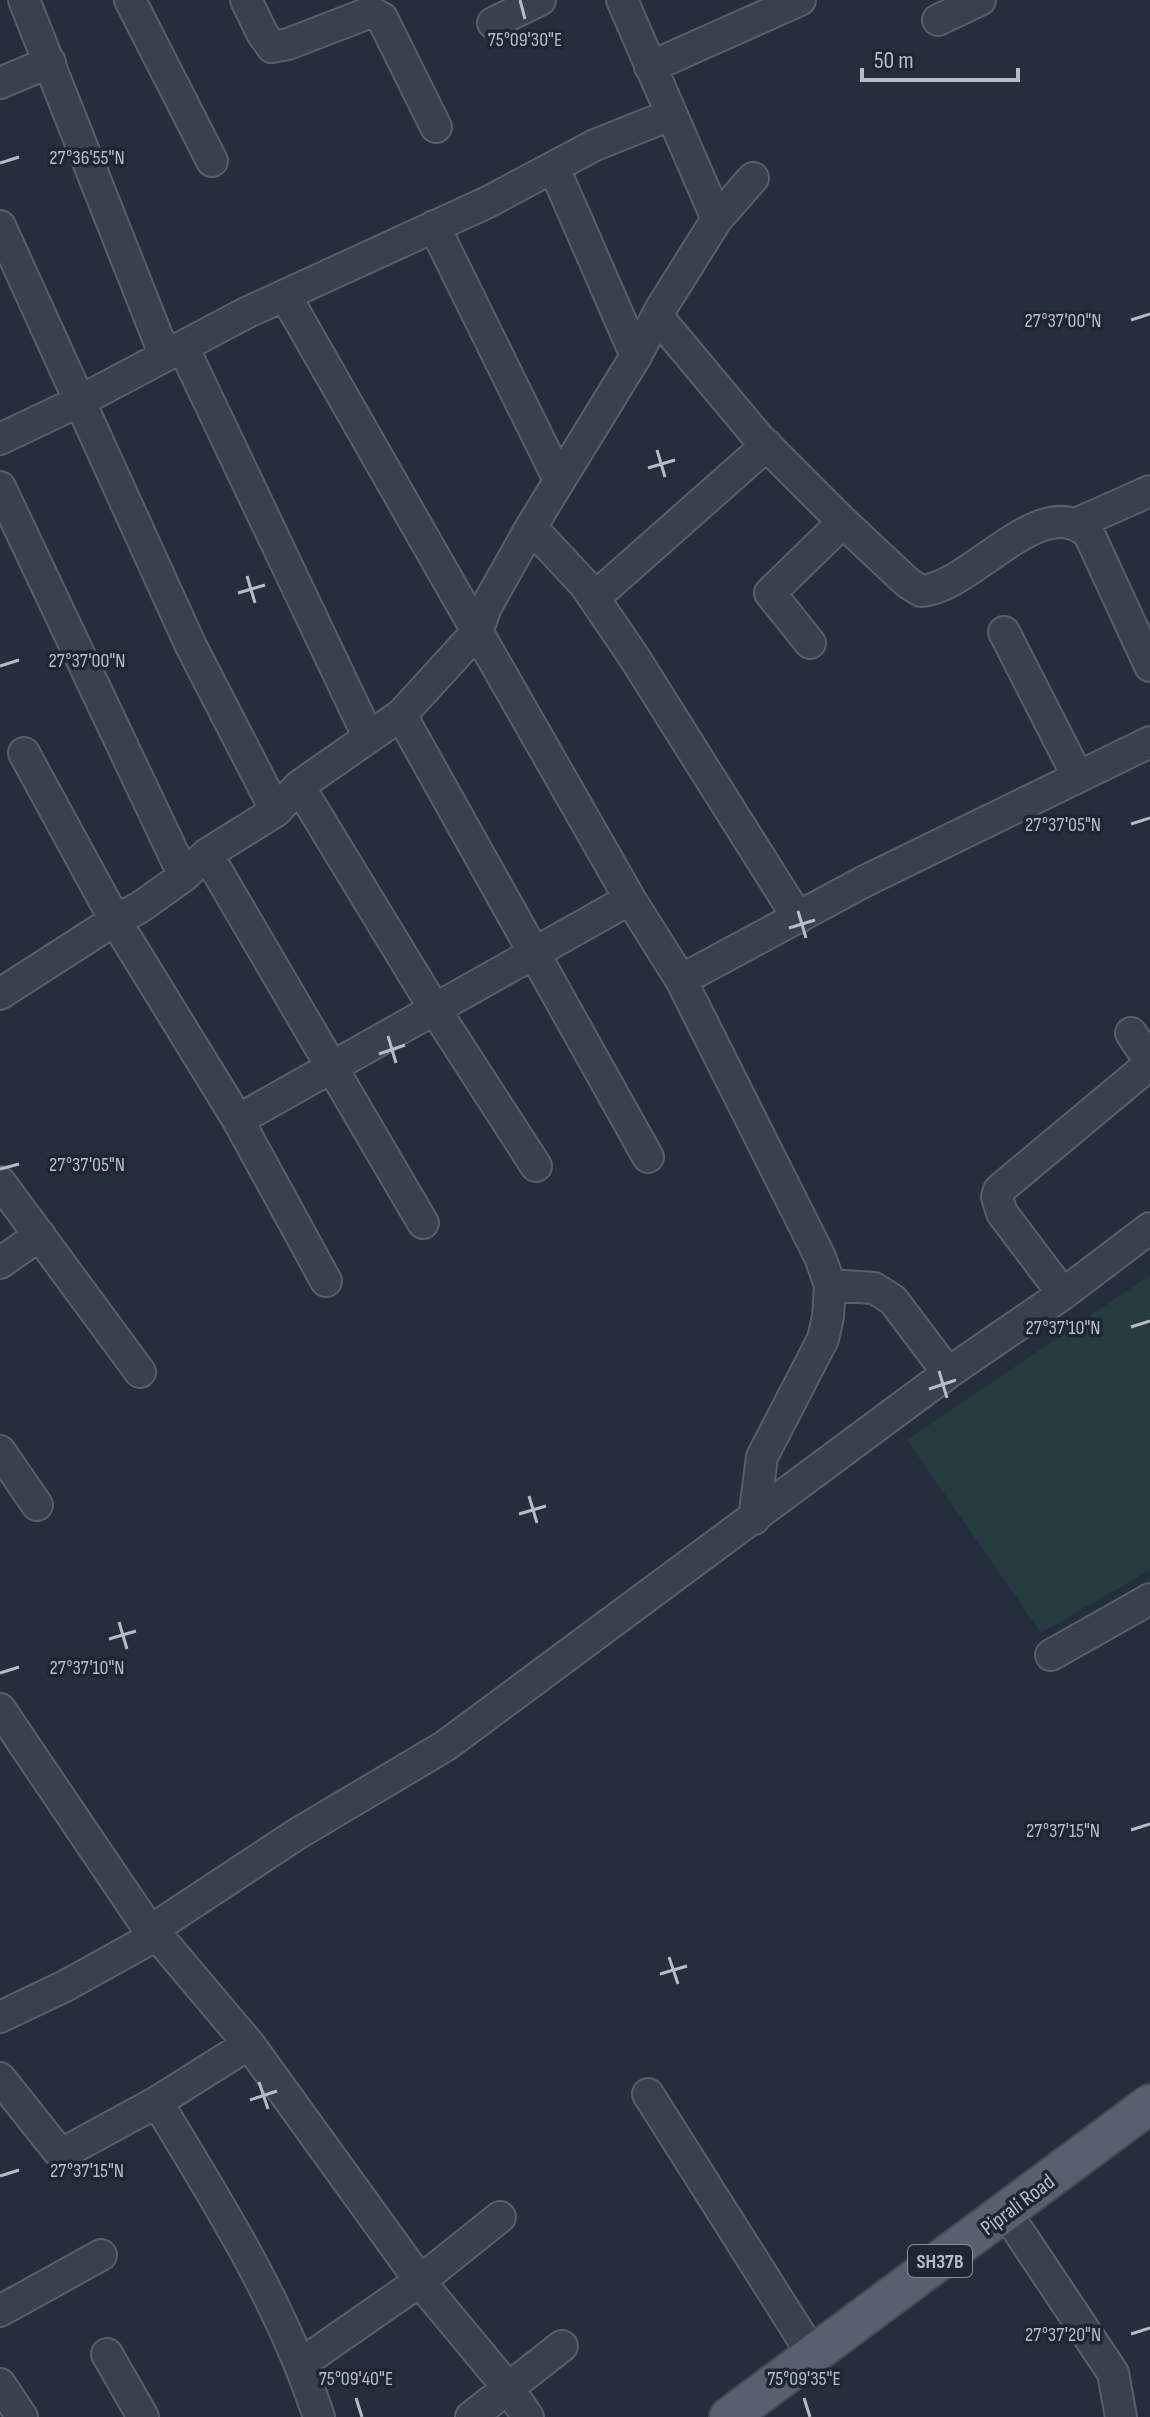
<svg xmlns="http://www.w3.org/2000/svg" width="1150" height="2417" font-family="'Sofia Sans Condensed',sans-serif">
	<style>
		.green { fill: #263c3f }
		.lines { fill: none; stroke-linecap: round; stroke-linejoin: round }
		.minor-casing { stroke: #565f6c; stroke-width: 34 }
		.major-casing { stroke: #414a57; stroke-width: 42 }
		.minor { stroke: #38414e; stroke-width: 30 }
		.major { stroke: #56606e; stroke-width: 38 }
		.ticks { fill: none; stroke: #b4bcc9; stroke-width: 3 }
		.labels { text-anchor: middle; stroke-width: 7; stroke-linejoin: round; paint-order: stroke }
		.shield { fill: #1d2633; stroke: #878f9c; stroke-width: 2 }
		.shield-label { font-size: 20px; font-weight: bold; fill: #b4bcc9 }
		.street-label { font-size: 22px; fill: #b4bcc9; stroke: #1d2633 }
		.ticks-label { font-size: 20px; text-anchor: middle; fill: #b4bcc9; stroke: #1d2633; stroke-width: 7; stroke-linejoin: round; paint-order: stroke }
	</style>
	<rect width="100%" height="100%" fill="#242f3e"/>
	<!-- green -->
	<path class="green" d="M1150,1275v295l-109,63 -134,-193z"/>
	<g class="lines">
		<!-- minor casing -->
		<g class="minor-casing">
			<path id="minor" d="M24,0l141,356
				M130,0l82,161
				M246,0l16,33 10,14 16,-3 78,-30h8l8,4 54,109
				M622,0l95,219
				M938,20l42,-20
				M493,23l47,-23
				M650,67l150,-67
				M0,83l50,-21
				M554,168l82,188
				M0,226l191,420 85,165
				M434,226l125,254
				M285,295l345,604 51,81 184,-99 285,-139
				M657,316l101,121 85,85 -73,71 40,50
				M183,347l185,389
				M0,439l78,-37 168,-89 242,-111 107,-57 75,-30
				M0,487l184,389
				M843,522l65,61 13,8c51,-3 121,-103 168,-57l61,132
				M1078,523l72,-32
				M531,527l54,58 49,72 164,261
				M594,598l173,-153
				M1004,632l74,145
				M401,715l247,442
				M24,753l91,167 123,200 88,161
				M299,786l135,222 102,158
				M207,854l216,369
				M681,980l139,277 10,28 -2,32 -5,22 -61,118 -8,62
				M0,994l115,-74 24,-12 45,-32 23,-22 69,-43 23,-25 102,-71 76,-83 9,-25 45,-80 105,-171 24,-46 57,-91 36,-41
				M1131,1033l19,29
				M238,1120l392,-221
				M0,1182l140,190
				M0,1263l40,-28
				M830,1285l44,3 19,12 55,73
				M1063,1294l-61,-81 -5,-16 2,-7 151,-126
				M0,1451l37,54
				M1051,1655l99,-56
				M0,1709l150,222 7,4 92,109 177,245 83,100 19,28
				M150,1931l147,-97 148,-88 503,-373 115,-79 87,-66
				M0,2017l65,-31 92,-51
				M0,2078l58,73h9l90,-49 92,-58
				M648,2094l165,261
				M157,2102c62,102 125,202 162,315
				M1019,2232l94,141 8,44
				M0,2311l101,-56
				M107,2354l36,63
				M302,2363l118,-82 80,-64
				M0,2384l22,33
				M471,2417l91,-71"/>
		</g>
		<!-- major casing -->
		<g class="major-casing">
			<path id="major" d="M729,2417l421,-313"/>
		</g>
		<!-- minor -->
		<use href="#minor" class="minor"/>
		<!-- major -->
		<use href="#major" class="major"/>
	</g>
	<!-- ticks -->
	<path class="ticks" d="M520,0l5,19M0,163l19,-6M1131,320l19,-6M657,450l8,27M648,468l27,-8M247,576l8,27M238,593l27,-8M0,666l19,-6M1131,824l19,-6M798,911l8,27M789,928l26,-8M388,1036l8,27M379,1054l26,-9M0,1169l19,-5M1131,1327l19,-6M939,1371l8,27M929,1389l27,-9M529,1496l8,27M519,1514l27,-8M119,1622l8,27M109,1639l27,-8M0,1673l19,-6M1131,1830l19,-6M669,1957l9,27M660,1974l27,-8M259,2082l9,27M250,2100l27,-9M0,2176l19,-6M1131,2334l19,-6M356,2398l6,19M804,2398l6,19"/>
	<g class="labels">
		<!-- shield labels -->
		<rect class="shield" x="908" y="2245" width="64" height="32" rx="6"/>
		<g class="shield-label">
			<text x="940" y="2268">SH37B</text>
		</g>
		<!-- street labels -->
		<g class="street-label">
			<text transform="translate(1017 2204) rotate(-37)" y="8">Piprali Road</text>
		</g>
	</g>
	<g class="ticks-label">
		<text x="525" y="46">75°09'30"E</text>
		<text x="87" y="164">27°36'55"N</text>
		<text x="1063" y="327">27°37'00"N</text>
		<text x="87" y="667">27°37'00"N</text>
		<text x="1063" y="831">27°37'05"N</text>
		<text x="87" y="1171">27°37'05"N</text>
		<text x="1063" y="1334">27°37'10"N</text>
		<text x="87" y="1674">27°37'10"N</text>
		<text x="1063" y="1837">27°37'15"N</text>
		<text x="87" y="2177">27°37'15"N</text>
		<text x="1063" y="2341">27°37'20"N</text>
		<text x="356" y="2385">75°09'40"E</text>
		<text x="804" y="2385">75°09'35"E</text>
	</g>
	<!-- scale -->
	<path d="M862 68v12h156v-12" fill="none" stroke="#b4bcc9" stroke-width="4"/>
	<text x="874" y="68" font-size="24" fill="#b4bcc9" stroke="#1d2633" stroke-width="6" paint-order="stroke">50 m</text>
</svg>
